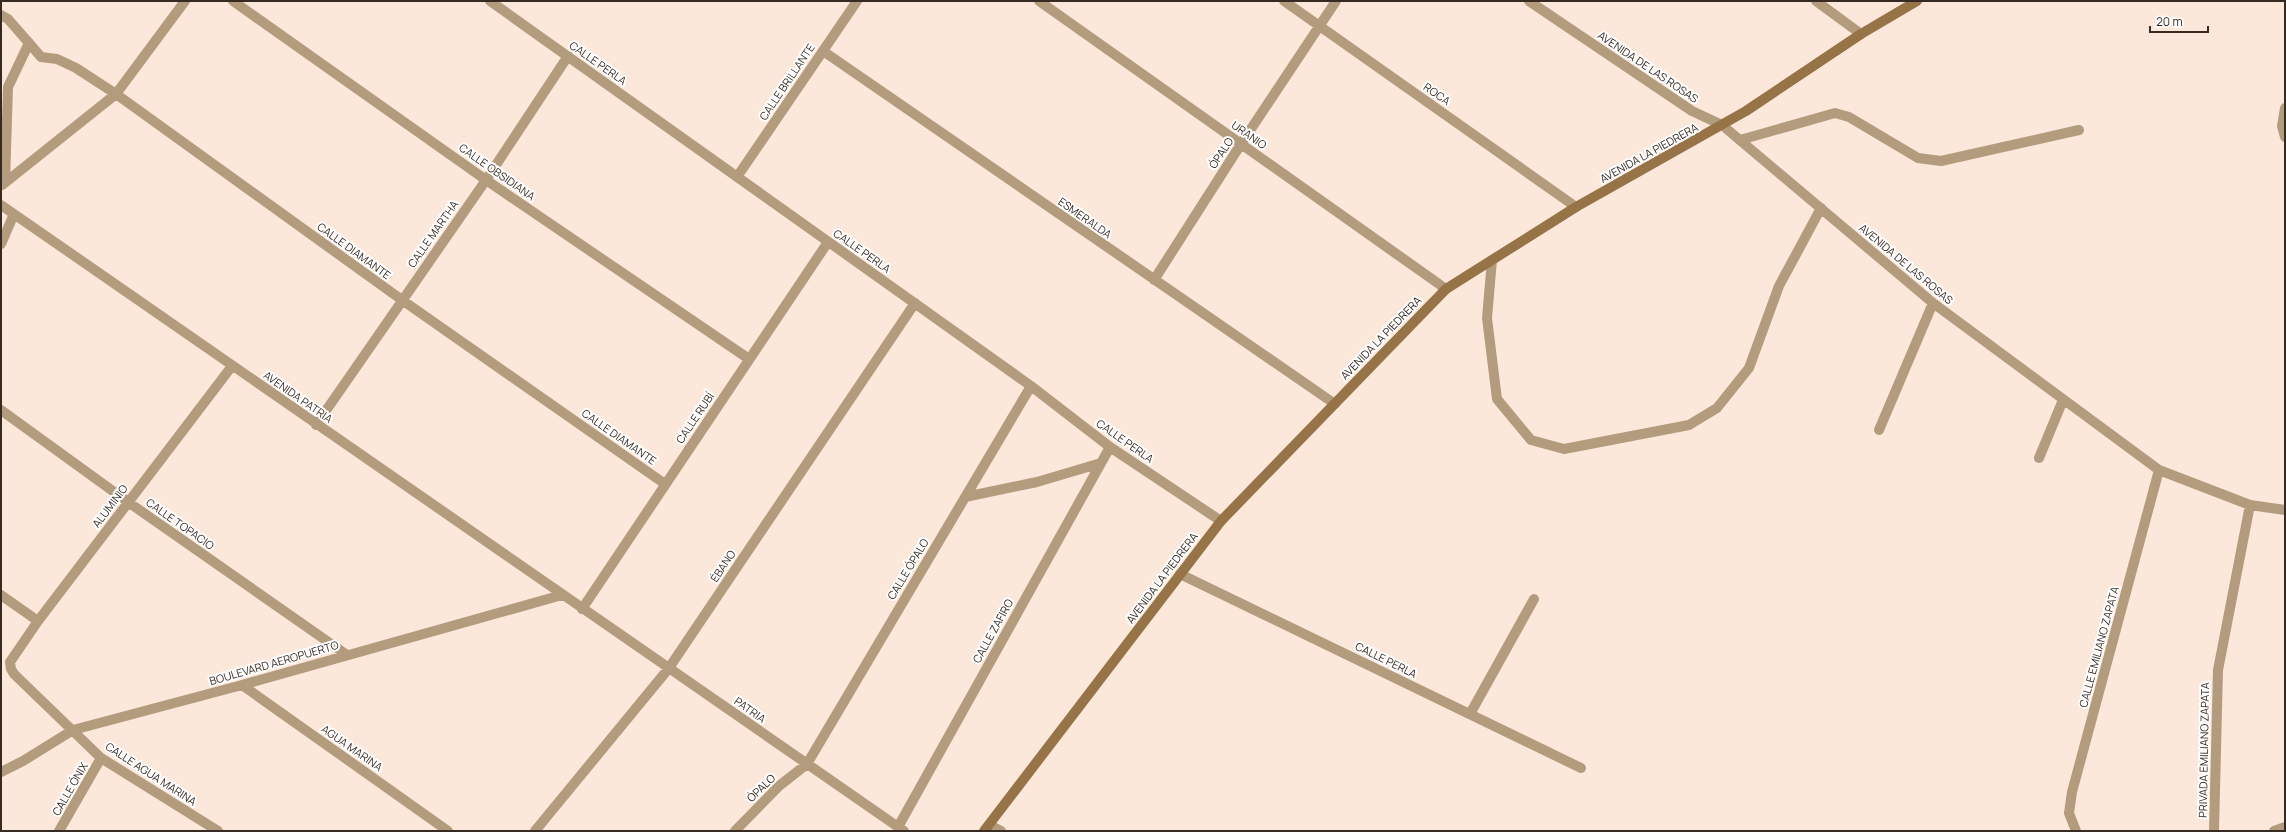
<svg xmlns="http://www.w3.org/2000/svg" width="2286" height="832" font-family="Manrope,sans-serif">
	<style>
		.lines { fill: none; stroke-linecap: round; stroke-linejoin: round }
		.lane { stroke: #b39c7e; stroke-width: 10 }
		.street { stroke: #b39c7e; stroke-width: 10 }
		.secondary { stroke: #967447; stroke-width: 10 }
		.labels { text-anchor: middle; stroke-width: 4; stroke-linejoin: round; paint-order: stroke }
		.street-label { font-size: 11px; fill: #372a22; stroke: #fff }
	</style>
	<rect width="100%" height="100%" fill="#fce8db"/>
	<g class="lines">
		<!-- lane -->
		<path class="lane" d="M1,15l7,4 21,24
			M1740,140l95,-27 14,4 69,41 23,3 138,-31"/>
		<!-- street -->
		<path class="street" d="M233,1l253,179 263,179
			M490,1l541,385 79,61 111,74
			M1039,1l407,288
			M1284,1l292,206
			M1529,1l163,110 30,14 211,178 226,167 91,35 35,5
			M1816,1l45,33
			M823,51l512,353
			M2285,108l-3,18 3,11
			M737,177l120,-176
			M5,182l3,-95 21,-44 12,14 16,2 19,9 40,26 286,206 263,184
			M2,185l114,-91 69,-93
			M1,205l903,626
			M1,244l13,-30
			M1492,260l-5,58 10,81 34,41 33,9 125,-24 28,-17 32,-40 30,-82 42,-78
			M1154,280l87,-136 95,-143
			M1,410l127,92 219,153
			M316,425l170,-245 82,-124
			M1879,430l54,-127
			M2039,458l24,-58
			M965,497l72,-15 64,-19
			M1180,574l401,194
			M1,595l37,26
			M582,609l246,-367
			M242,685l206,146
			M1470,714l64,-115
			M1,772l22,-11 50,-31 169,-45 320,-90
			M989,825l12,6
			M898,827l212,-380
			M59,831l42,-73
			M218,831l-117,-73 -87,-84 -3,-5 -1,-7 28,-41 194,-255
			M535,831l134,-163 246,-365
			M735,831l44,-45 28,-22 224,-378
			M2076,831l-7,-18 3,-21 87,-322
			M2214,831l4,-161 32,-165
			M2274,831l11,-4"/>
		<!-- secondary -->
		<path class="secondary" d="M984,831l237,-310 225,-232 130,-82 170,-96 115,-77 56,-33"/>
	</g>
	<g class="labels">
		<!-- street labels -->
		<g class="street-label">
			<text transform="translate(598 63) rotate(35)" y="4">CALLE PERLA</text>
			<text transform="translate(1648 67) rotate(34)" y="4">AVENIDA DE LAS ROSAS</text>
			<text transform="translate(787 82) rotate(-56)" y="4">CALLE BRILLANTE</text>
			<text transform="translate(1437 94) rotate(35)" y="4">ROCA</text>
			<text transform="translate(1249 135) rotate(35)" y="4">URANIO</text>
			<text transform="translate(1221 153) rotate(-57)" y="4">ÓPALO</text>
			<text transform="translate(1649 153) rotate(-29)" y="4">AVENIDA LA PIEDRERA</text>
			<text transform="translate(497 172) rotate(35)" y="4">CALLE OBSIDIANA</text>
			<text transform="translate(1085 218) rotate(35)" y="4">ESMERALDA</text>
			<text transform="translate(433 234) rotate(-55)" y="4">CALLE MARTHA</text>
			<text transform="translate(354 251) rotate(36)" y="4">CALLE DIAMANTE</text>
			<text transform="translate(862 251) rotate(35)" y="4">CALLE PERLA</text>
			<text transform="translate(1906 264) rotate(40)" y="4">AVENIDA DE LAS ROSAS</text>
			<text transform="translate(1381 338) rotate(-46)" y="4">AVENIDA LA PIEDRERA</text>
			<text transform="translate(298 397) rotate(35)" y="4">AVENIDA PATRIA</text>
			<text transform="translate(695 418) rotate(-56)" y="4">CALLE RUBÍ</text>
			<text transform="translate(619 437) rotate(35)" y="4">CALLE DIAMANTE</text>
			<text transform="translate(1125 441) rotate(35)" y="4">CALLE PERLA</text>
			<text transform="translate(110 506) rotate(-53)" y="4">ALUMINIO</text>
			<text transform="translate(180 524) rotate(35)" y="4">CALLE TOPACIO</text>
			<text transform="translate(723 566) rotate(-56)" y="4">ÉBANO</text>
			<text transform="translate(908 569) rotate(-59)" y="4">CALLE ÓPALO</text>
			<text transform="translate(1162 578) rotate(-53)" y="4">AVENIDA LA PIEDRERA</text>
			<text transform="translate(993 631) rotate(-61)" y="4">CALLE ZAFIRO</text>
			<text transform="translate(2099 647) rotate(-75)" y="4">CALLE EMILIANO ZAPATA</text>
			<text transform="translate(1386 660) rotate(26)" y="4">CALLE PERLA</text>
			<text transform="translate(274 663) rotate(-16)" y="4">BOULEVARD AEROPUERTO</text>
			<text transform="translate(750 710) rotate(35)" y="4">PATRIA</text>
			<text transform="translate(352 748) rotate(35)" y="4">AGUA MARINA</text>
			<text transform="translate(2204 750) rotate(-89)" y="4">PRIVADA EMILIANO ZAPATA</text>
			<text transform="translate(151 774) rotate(33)" y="4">CALLE AGUA MARINA</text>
			<text transform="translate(761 788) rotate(-44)" y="4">ÓPALO</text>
			<text transform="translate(70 789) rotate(-60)" y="4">CALLE ÓNIX</text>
		</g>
	</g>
	<!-- border -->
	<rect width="2286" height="832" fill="none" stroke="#372a22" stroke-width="4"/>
	<!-- scale -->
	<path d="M2150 26v6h58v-6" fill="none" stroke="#372a22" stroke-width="2"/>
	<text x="2156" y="26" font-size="12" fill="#372a22" stroke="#ffffff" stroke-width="3" paint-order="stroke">20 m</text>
</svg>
